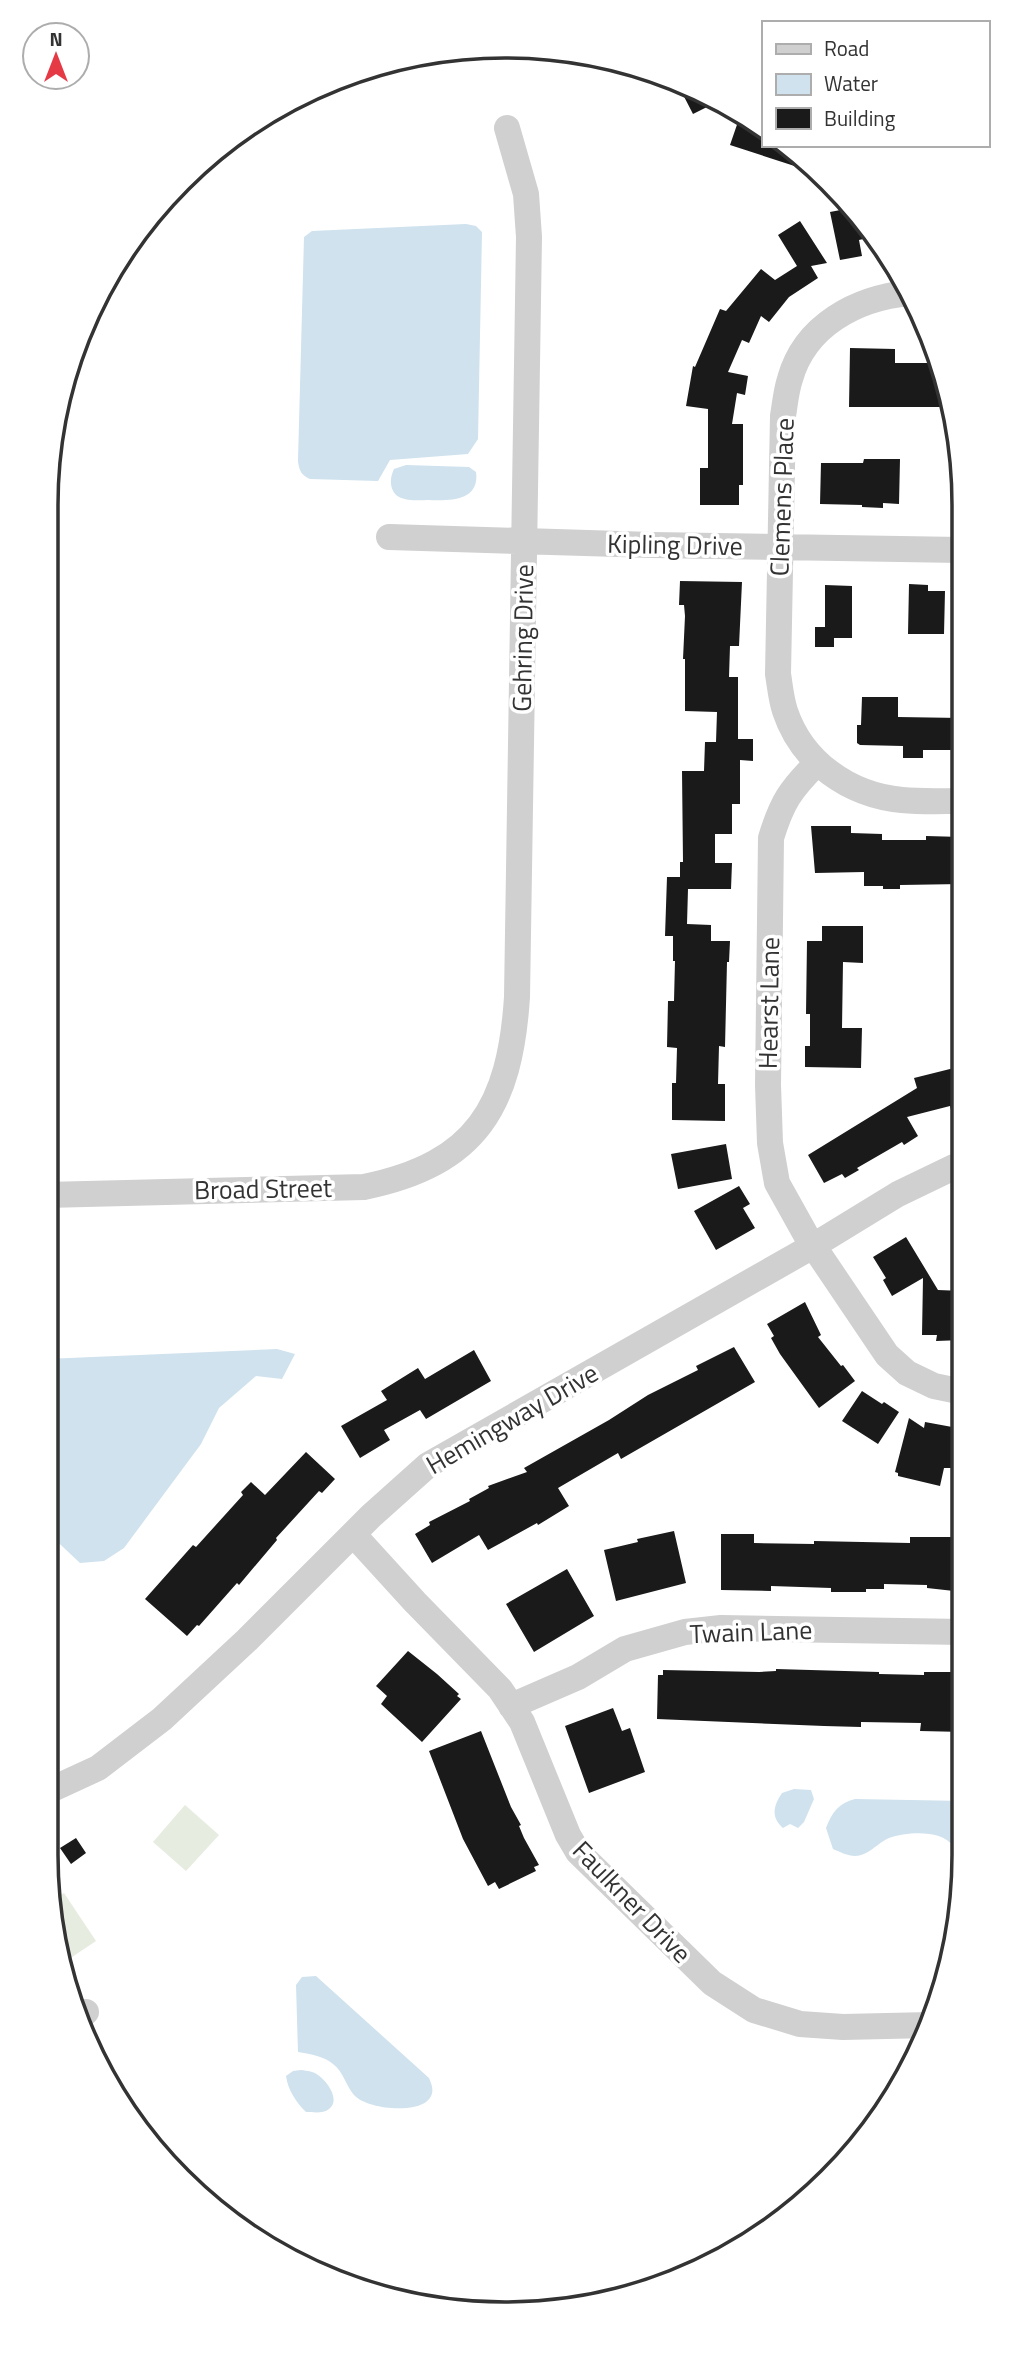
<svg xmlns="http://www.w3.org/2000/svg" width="1010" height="2360" font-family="'Titillium Web',sans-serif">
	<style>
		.green { fill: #e6ecdf }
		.water { fill: #cfe2ee }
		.building { fill: #1a1a1a }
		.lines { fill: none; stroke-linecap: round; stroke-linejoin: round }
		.minor { stroke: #d0d0d0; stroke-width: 26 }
		.labels { text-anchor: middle; stroke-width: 7; stroke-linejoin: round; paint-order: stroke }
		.street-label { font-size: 26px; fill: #333; stroke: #fff }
		.rim { fill: none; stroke: #333; stroke-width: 3.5 }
	</style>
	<rect width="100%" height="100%" fill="#fff"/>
	<!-- green -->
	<path class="green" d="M185,1805l34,30 -33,36 -33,-29z
		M64,1893l32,48 -30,20 -4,-5 -9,-56z"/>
	<!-- water -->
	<path class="water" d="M466,224l10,2 6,6 -4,207 -10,15 -78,6 -12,21 -68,-2c-9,-4 -11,-9 -12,-18l6,-224 8,-6z
		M406,465l63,2 7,5c4,29 -26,29 -48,28 -10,0 -23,2 -32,-5 -7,-7 -6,-18 -2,-26z
		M277,1349l18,5 -13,25 -26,-3 -37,32 -18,36 -77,104 -20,13 -24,2 -34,-32v-172z
		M794,1789l17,1 3,9 -10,23 -6,6 -8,-4 -7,4c-13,-11 -9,-23 -1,-35z
		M855,1799l109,2v46l-11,-1c-12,-17 -46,-14 -64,-8 -12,5 -19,17 -34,18 -7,0 -15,-4 -22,-7l-7,-21c6,-16 13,-25 29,-29z
		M316,1976l113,102c4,9 6,17 -3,24 -15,11 -59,7 -72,-7 -8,-9 -11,-24 -21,-31 -9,-8 -24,-10 -35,-12l-2,-67 6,-8z
		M301,2070c7,1 12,1 17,5 9,6 23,25 11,34 -6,5 -16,3 -23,3 -10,-10 -18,-22 -20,-36l7,-5z"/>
	<!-- building -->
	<path class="building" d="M676,81l23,12 18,9 -24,12z
		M741,113l22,13v19h21l29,27 -83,-27z
		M851,208l18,17 7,11 -17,4 3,16 -22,4 -10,-48z
		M800,221l27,42 -16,3 7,12 -29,19 -20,25 -8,-6 -12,27 -7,-3 -14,32 20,4 -3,19 -8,-2 -5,31h11v61h-4v20h-39v-37h8v-59l-22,-3 7,-40 2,1 25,-58 6,2 35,-42 14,11 22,-14 -19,-31z
		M850,348l45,1v14h44l3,12v32h-93z
		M864,459h36l-1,45 -16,-1v5l-21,-1v-2l-42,-1 1,-41h42z
		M680,581l62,1 -3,64h-9l-1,31h9v62h15v22l-13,-1v44h-8v30h-17v29h17l-1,26h-43l-1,35 24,1v16h19l-1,21h-2l-2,85 -6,-1 -1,38h7v37l-53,-1v-37h4l1,-35 -10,-1 1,-46h6l1,-40h-2v-25h-8l2,-59h13v-15h3l-1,-91h22l1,-29h11l1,-30 -32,-1v-52h-2l2,-43 -1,-11h-5z
		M909,584l19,1v6h17l-1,43h-36z
		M825,585l27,1v52h-18v9h-19v-20h10z
		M862,697h36v20l63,1v32h-38v8h-20v-12l-43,-1 -3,-2v-18h4z
		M811,826h40v7l31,1v6h44v-4l36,1v47l-62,1v4h-17v-3h-19v-14l-49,1z
		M822,926h41v37l-20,-1 -1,66h20l-1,40 -56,-1v-21h5v-32h-4l1,-73h15z
		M962,1066v68l-5,1 -7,-29 -43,11 11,19 -14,9 -2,-3 -45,26 2,2 -14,8 -3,-4 -18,9 -16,-28 109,-67 -3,-10z
		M726,1144l6,35 -54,10 -7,-35z
		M739,1186l11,18 -7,4 12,20 -39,22 -22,-39z
		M906,1237l32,53 25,1v49l-27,1 1,-6h-15l1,-57 -31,18 -9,-16 3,-2 -13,-21z
		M805,1302l16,33 -3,2 23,29 2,-1 12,16 -36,27 -39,-54 -9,-16 3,-2 -7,-12z
		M734,1347l21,35 -134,77 -3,-6 -60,35 11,18 -31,19 -1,-2 -49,27 -9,-15 -47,28 -17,-29 15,-9 -1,-3 41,-21 -1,-2 20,-11 -1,-2 39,-14 -3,-4 85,-48 39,-25 50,-25 -2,-4z
		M474,1350l17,31 -65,38 -6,-9 -36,20 6,10 -30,18 -19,-32 46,-26 -6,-9 37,-23 7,11z
		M862,1391l20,13 2,-2 15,10 -21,32 -36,-23z
		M909,1418l15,10 1,-6 38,7v39h-19l-4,18 -42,-10v-3l-3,-1z
		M306,1452l29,27 -13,14 -3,-2 -43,47 1,2 -38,45 -2,-2 -38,43 -2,-1 -10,11 -42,-37 48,-54 3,2 47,-52 -2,-3 10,-10 14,13z
		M674,1531l12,52 -70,18 -12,-51 34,-8 -1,-3z
		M721,1534h33v9l60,1v-3l96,2v-6h54l-1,55 -36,-4v-3l-43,-1v5h-18v3h-35v-4l-60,-2v5l-50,-1z
		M567,1569l27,47 -60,36 -28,-48z
		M408,1651l29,23 22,20 -2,2 4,3 -39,43 -41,-38 6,-8 -11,-10z
		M776,1669l103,3v2l45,1v-3h40v60l-44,-1 1,-8 -60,-1v5l-37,-1 -167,-7 1,-44h5v-5l96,2 17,-1z
		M613,1708l9,23 8,-3 15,44 -56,21 -24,-67z
		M481,1731l30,76 10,18 -2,1 5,12 15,27 -5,2 2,4 -37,18 -4,-7 -7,4 -25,-47 -34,-88z
		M76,1838l10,15 -15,11 -11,-16z"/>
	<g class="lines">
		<!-- minor -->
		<path class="minor" d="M909,293c-52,5 -104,32 -119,86 -4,12 -5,25 -7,37l-5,258c2,12 3,25 7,37 17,51 64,84 117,89 20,2 40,1 60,1
			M389,537l263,8 309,5
			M817,763c-27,27 -35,39 -46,75l-3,247 2,58 7,40 29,52 81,120 20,18 27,13 29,6
			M46,1195l318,-8c113,-23 146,-81 153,-190l12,-760 -3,-43 -19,-66
			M353,1534l62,68 85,87 22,33 46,113 10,17 134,131 42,27 46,14 43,3 87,-2
			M511,1706l67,-29 47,-28 60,-17 36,-4 243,4
			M46,1792l52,-24 64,-49 85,-79 124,-124 57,-51 385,-219 85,-52 56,-27 9,-2
			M74,2012h12"/>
	</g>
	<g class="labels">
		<!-- street labels -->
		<g class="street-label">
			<text transform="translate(782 497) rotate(-88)" y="9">Clemens Place</text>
			<text transform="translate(675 545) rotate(1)" y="9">Kipling Drive</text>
			<text transform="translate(523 638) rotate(-89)" y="9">Gehring Drive</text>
			<text transform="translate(769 1003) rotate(-89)" y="9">Hearst Lane</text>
			<text transform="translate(263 1189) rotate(-1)" y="9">Broad Street</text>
			<text transform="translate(512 1419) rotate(-30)" y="9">Hemingway Drive</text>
			<text transform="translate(751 1632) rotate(-2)" y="9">Twain Lane</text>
			<text transform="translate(632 1902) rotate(46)" y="9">Faulkner Drive</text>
		</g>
	</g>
	<!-- crop -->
	<path d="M0 0H1010V2360H0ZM505 58H505A447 447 0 0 1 952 505V1855A447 447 0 0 1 505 2302H505A447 447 0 0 1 58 1855V505A447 447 0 0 1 505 58Z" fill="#fff" fill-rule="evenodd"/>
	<path class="rim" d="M505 58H505A447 447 0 0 1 952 505V1855A447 447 0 0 1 505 2302H505A447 447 0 0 1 58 1855V505A447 447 0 0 1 505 58Z"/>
	<!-- legend -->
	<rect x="762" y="21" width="228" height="126" fill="#ffffff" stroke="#adadad" stroke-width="2"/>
	<rect x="776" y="44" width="35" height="10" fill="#d0d0d0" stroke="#adadad" stroke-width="2"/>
	<text x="824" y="56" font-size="21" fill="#333333">Road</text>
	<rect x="776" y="74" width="35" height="21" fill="#cfe2ee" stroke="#adadad" stroke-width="2"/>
	<text x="824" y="91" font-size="21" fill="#333333">Water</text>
	<rect x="776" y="108" width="35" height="21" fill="#1a1a1a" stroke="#adadad" stroke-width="2"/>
	<text x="824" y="126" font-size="21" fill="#333333">Building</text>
	<!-- north arrow -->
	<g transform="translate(56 56)"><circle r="33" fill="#ffffff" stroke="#adadad" stroke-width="2"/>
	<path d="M0-5L12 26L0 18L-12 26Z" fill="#e63946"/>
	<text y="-10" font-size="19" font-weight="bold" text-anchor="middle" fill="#333333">N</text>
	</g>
</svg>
